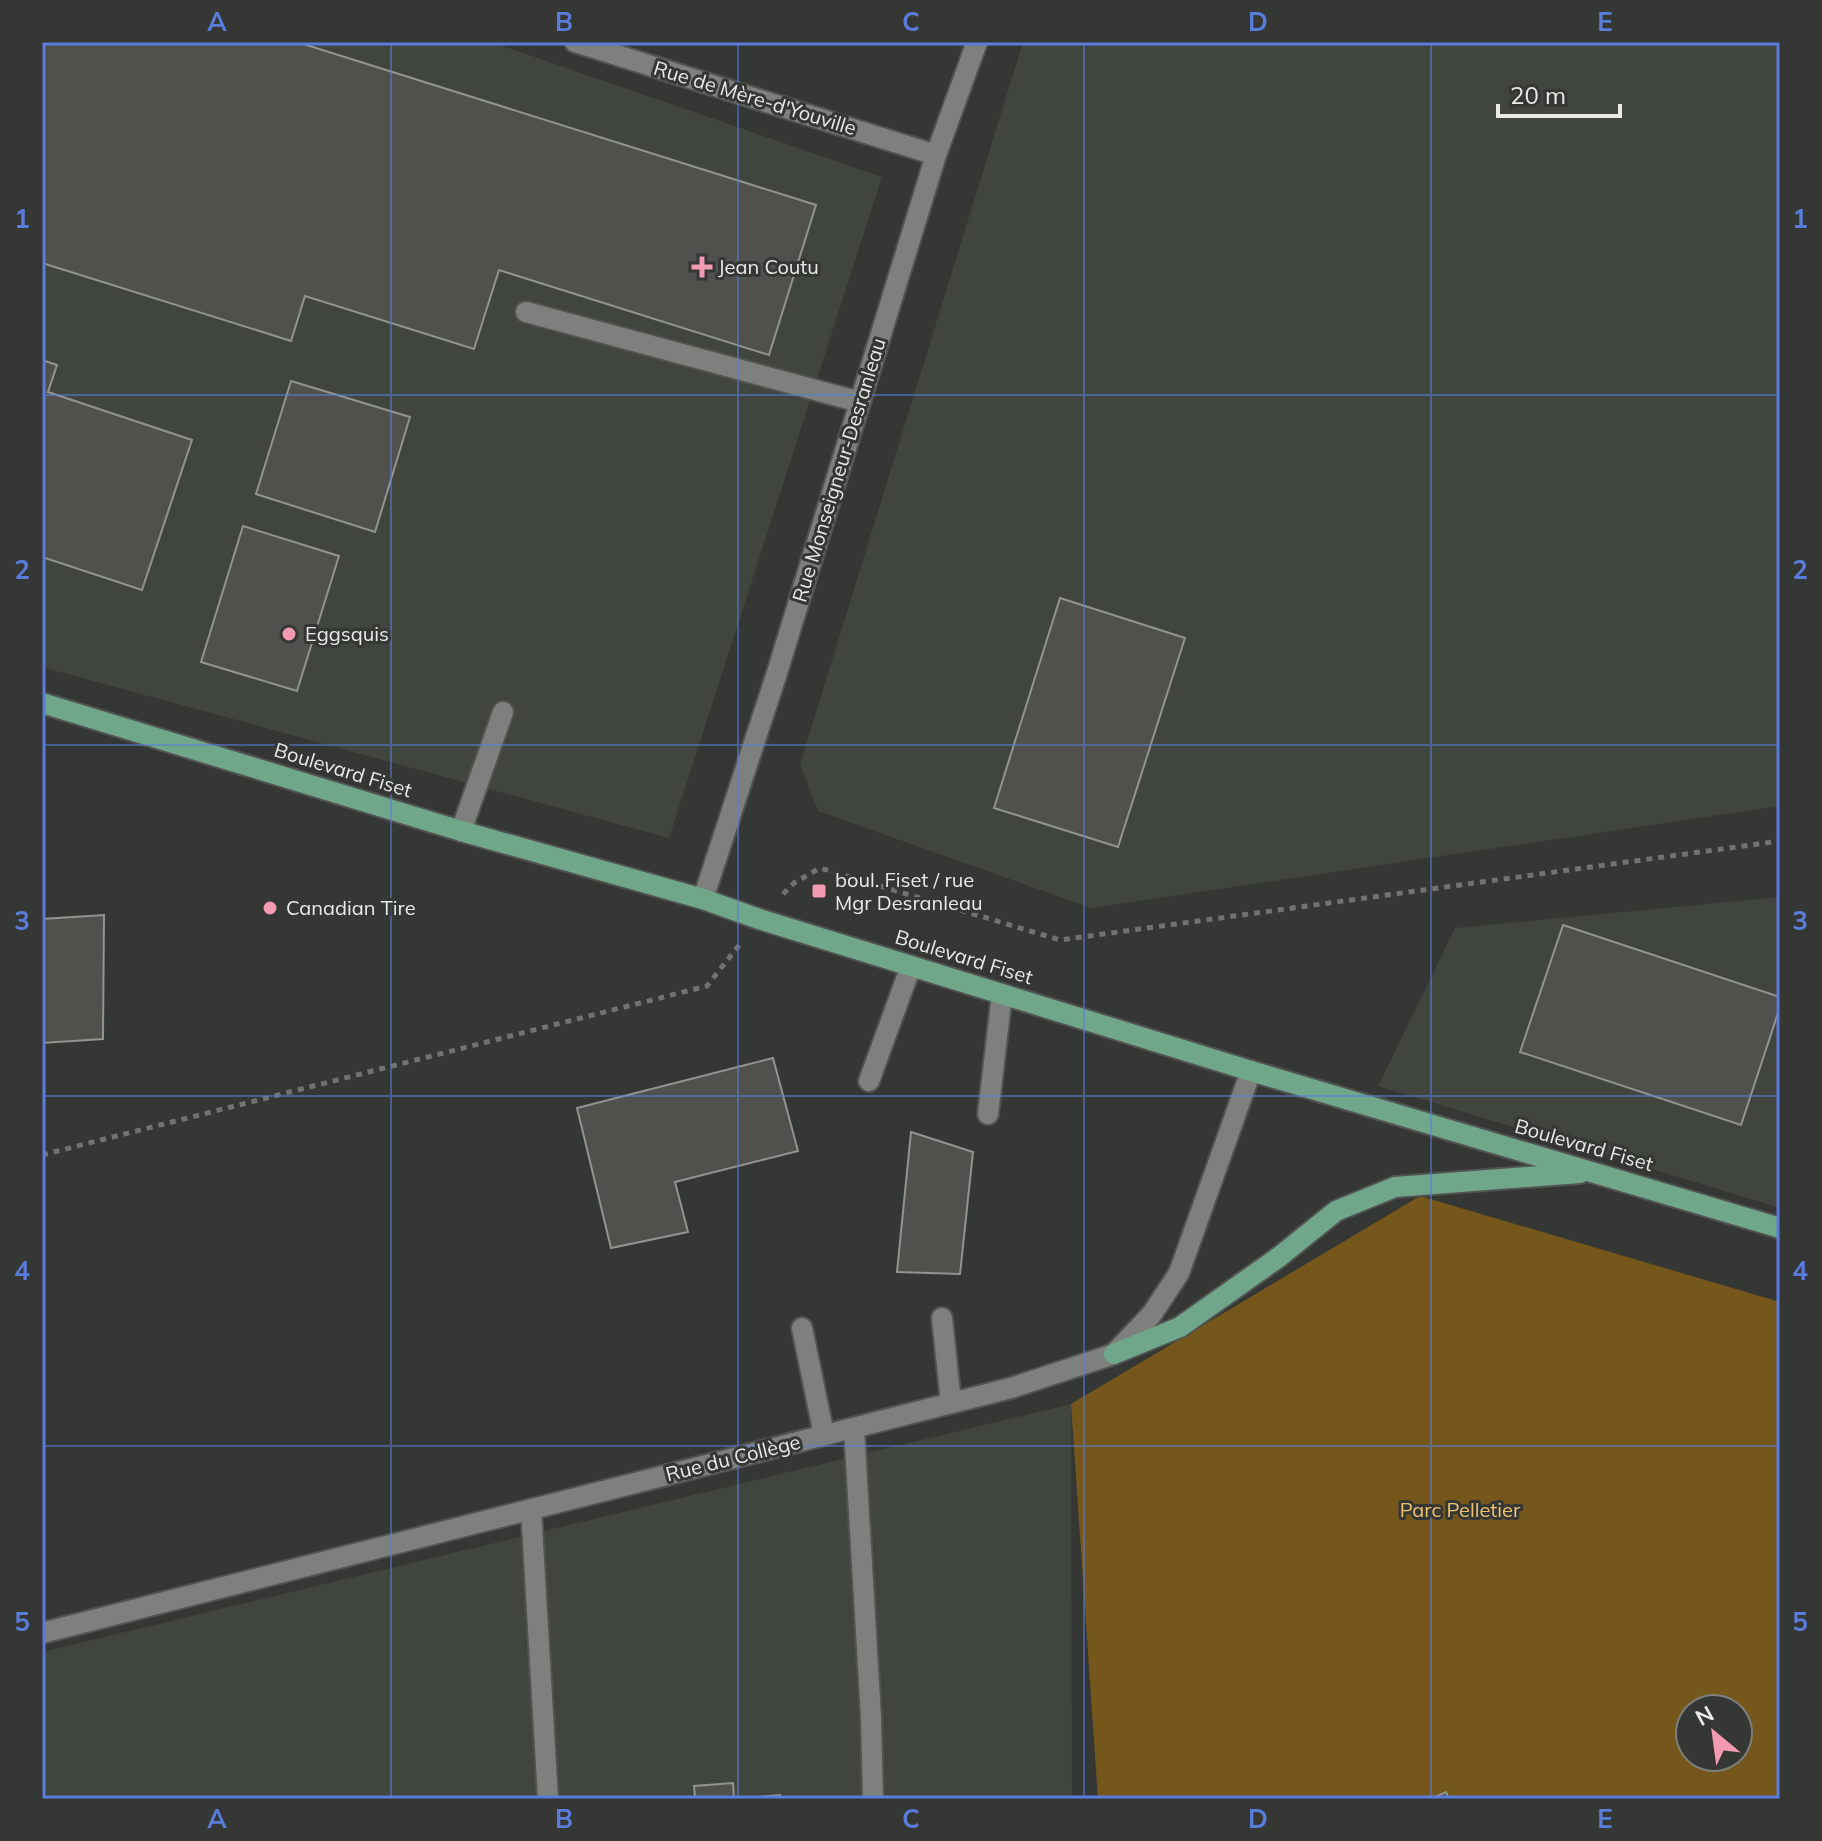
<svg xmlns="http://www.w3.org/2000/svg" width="1822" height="1841" font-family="Mulish,sans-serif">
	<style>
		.built { fill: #40453d }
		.green { fill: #75571c; fill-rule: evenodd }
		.building { fill: #50504d; stroke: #93938f; stroke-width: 2 }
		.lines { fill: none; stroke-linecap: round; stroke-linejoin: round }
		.minor-casing { stroke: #515350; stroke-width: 24 }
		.major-casing { stroke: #515350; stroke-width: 24 }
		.path { stroke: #717370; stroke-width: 5; stroke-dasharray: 6 6; stroke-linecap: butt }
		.minor { stroke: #7d807c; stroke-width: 20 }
		.major { stroke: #70a78b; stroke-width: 20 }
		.grid { fill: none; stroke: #5a7ddd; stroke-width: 2; stroke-opacity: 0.55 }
		.poi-dot { fill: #f19ab2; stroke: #353734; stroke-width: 3 }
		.labels { text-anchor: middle; stroke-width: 6; stroke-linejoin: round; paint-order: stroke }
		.street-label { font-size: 20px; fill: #e9eae8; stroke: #353734 }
		.poi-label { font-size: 20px; fill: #e9eae8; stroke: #353734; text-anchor: start }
		.park-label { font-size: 20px; fill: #f0c26f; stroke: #353734 }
		.neatline { fill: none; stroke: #5a7ddd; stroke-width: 3 }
		.grid-label { font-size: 26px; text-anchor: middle; font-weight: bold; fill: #5a7ddd }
	</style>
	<rect width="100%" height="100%" fill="#353734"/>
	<!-- built -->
	<path class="built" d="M42,42h449l391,135 -213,661 -627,-171z
		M1023,42h757v764l-689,102 -273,-97 -18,-47z
		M1780,897v311l-402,-122 77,-158z
		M1071,1404l1,395h-1030v-147z"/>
	<!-- green -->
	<path class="green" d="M1420,1196l360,106v497h-682l-27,-395zM1690,1709h48v48h-48z"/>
	<!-- building -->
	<path class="building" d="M42,42h255l519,163 -47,150 -270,-85 -25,79 -169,-53 -14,45 -249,-78z
		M42,360l15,5 -9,27 144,48 -50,150 -100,-33z
		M291,381l119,36 -35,115 -119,-38z
		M243,526l96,30 -42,135 -96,-29z
		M1060,598l125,40 -67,209 -124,-39z
		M104,915l-1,124 -61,4v-124z
		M1563,925l217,72v10l-39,118 -221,-73z
		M773,1058l25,93 -123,31 13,50 -77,16 -34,-140z
		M911,1132l62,20 -13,122 -63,-2z
		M733,1783l1,16 46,-4v4h-114l29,-2 -1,-11z
		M1446,1792l3,7h-18z"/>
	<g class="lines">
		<!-- minor casing -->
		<g class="minor-casing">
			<path id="minor" d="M575,42l361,113
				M526,312l334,90
				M461,831l42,-119
				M703,899l73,-223 160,-521 41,-113
				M869,1081l42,-115
				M988,1114l14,-120
				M942,1318l9,85
				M802,1328l22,107
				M854,1428l17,289 2,82
				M531,1509l17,290
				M42,1633l969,-245 103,-34 38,-40 27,-41 72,-202"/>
		</g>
		<!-- major casing -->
		<g class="major-casing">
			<path id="major" d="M42,703l419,128 242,68 56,20 492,152 529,157
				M1114,1354l66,-27 99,-70 57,-46 59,-24 185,-14"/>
		</g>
		<!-- path -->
		<path class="path" d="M783,894l11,-11 26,-15 240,72 720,-99
			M42,1155l665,-169 33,-42"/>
		<!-- minor -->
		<use href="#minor" class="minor"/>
		<!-- major -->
		<use href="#major" class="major"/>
	</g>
	<!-- grid -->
	<path class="grid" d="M391,42v1757M738,42v1757M1084,42v1757M1431,42v1757M42,395h1738M42,745h1738M42,1096h1738M42,1446h1738"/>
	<!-- markers -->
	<g class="poi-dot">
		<path d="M698 255h8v8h8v8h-8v8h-8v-8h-8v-8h8z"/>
		<circle cx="289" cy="634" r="8"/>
		<rect x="811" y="883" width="16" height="16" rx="4"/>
		<circle cx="270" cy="908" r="8"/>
	</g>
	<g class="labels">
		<!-- street labels -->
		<g class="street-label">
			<text transform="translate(755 98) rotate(17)" y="7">Rue de Mère-d'Youville</text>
			<text transform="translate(839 470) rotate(-73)" y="7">Rue Monseigneur-Desranleau</text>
			<text transform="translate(343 770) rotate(17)" y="7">Boulevard Fiset</text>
			<text transform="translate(964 957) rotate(17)" y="7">Boulevard Fiset</text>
			<text transform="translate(1584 1145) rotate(16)" y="7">Boulevard Fiset</text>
			<text transform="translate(733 1458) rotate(-14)" y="7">Rue du Collège</text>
		</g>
		<!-- poi labels -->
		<g class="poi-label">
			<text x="718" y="274">Jean Coutu</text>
			<text x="305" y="641">Eggsquis</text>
			<text x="835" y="887">boul. Fiset / rue<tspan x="835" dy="23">Mgr Desranleau</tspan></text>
			<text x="286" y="915">Canadian Tire</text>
		</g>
		<!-- park labels -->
		<g class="park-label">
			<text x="1460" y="1517">Parc Pelletier</text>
		</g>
	</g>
	<!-- border -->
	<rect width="1822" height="1841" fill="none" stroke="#353734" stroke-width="88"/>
	<!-- north arrow -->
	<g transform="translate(1714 1733) rotate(331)"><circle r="38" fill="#353734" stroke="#7d7f7c" stroke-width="2"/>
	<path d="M0-6L14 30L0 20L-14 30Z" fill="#f19ab2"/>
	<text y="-12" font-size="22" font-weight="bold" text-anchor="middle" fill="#e9eae8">N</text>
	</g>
	<!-- scale -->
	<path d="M1498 104v12h122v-12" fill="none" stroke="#e9eae8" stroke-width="4"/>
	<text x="1510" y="104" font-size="24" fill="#e9eae8" stroke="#353734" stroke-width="6" paint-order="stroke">20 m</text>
	<rect x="44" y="44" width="1734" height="1753" class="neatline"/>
	<g class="grid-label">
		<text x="217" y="31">A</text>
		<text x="564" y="31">B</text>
		<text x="911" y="31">C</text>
		<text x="1258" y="31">D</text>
		<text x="1605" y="31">E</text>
		<text x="22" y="228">1</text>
		<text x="1800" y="228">1</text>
		<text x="22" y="579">2</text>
		<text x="1800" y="579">2</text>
		<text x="22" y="930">3</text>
		<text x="1800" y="930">3</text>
		<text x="22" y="1280">4</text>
		<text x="1800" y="1280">4</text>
		<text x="22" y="1631">5</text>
		<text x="1800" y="1631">5</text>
		<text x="217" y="1828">A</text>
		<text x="564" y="1828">B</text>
		<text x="911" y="1828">C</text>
		<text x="1258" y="1828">D</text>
		<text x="1605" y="1828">E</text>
	</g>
</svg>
